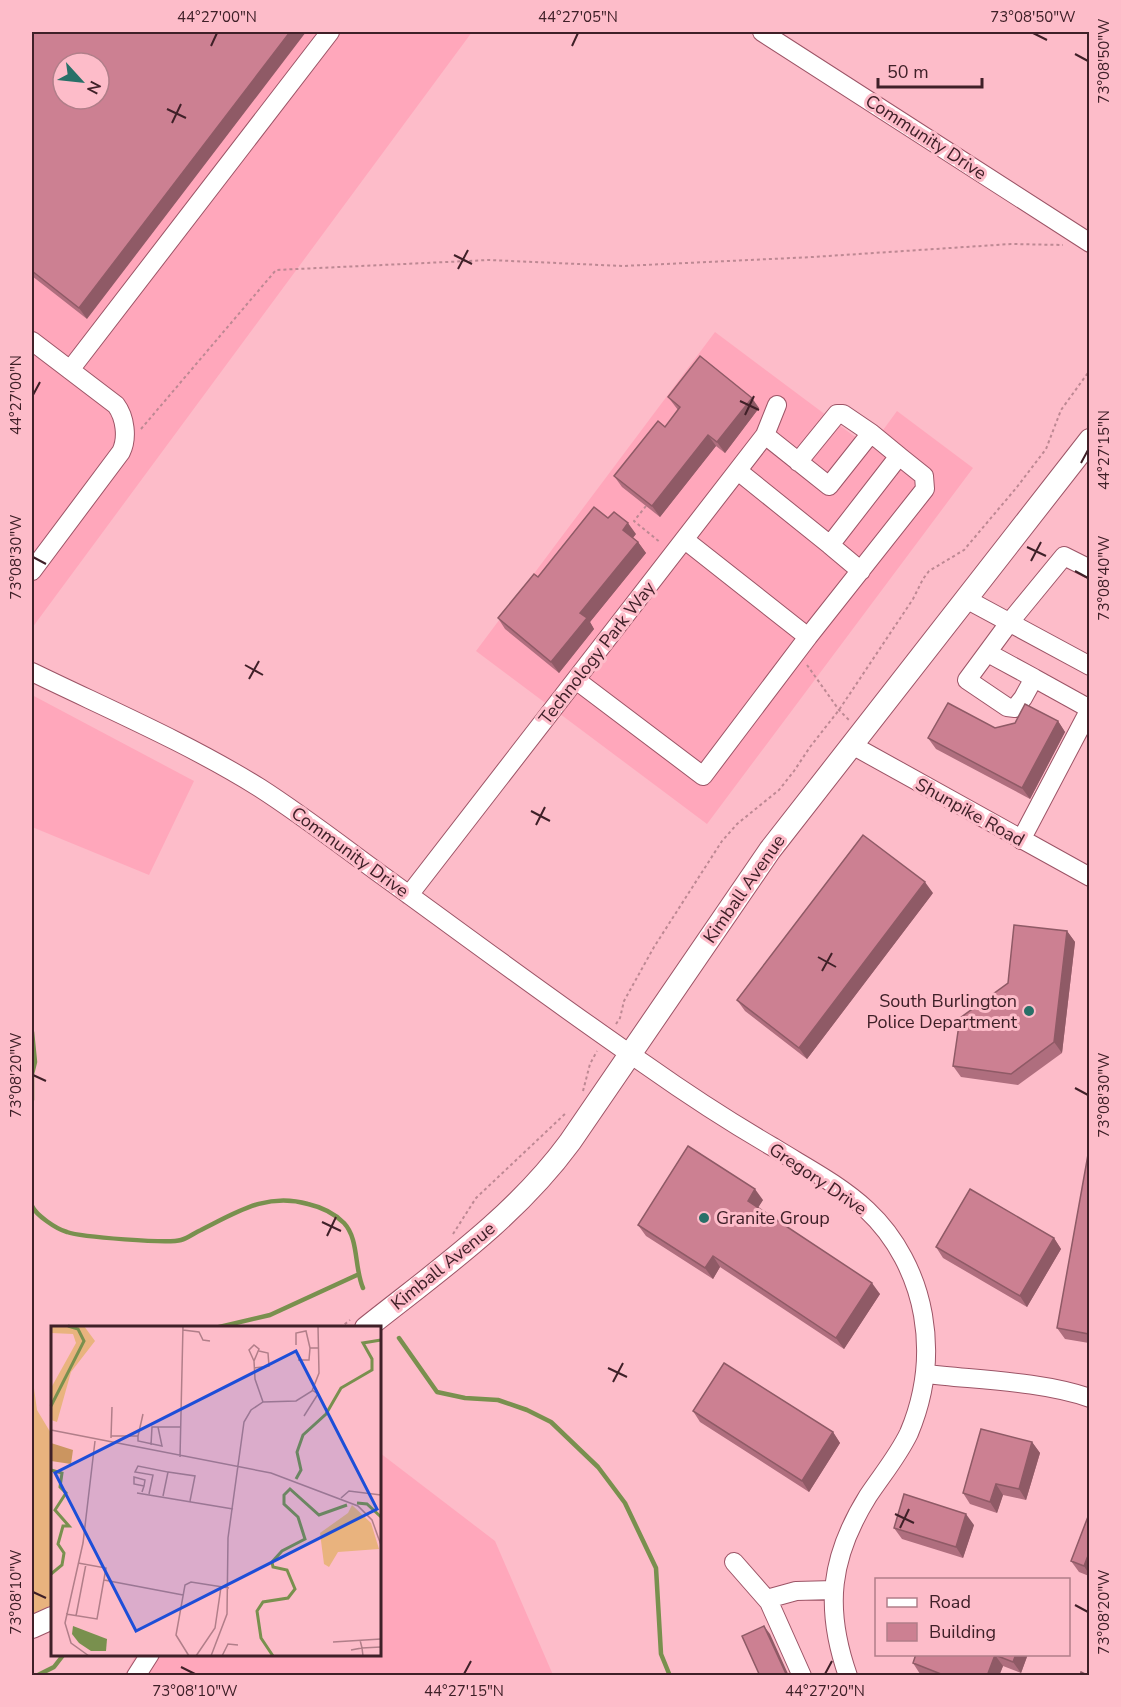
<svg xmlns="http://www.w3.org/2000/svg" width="1121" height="1707" font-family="'Nunito Sans',sans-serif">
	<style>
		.built { fill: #ffa7bb; fill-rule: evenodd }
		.green { fill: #e9b37e }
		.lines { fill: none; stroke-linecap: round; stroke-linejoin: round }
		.stream { stroke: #79904e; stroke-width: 4.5 }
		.minor-casing { stroke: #9c5466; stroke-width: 20 }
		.major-casing { stroke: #9c5466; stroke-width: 24 }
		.path { stroke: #bd8893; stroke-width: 2; stroke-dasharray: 3 3; stroke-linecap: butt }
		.minor { stroke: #fff; stroke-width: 18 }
		.major { stroke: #fff; stroke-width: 22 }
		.wall { fill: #af6e7e }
		.shaded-wall { fill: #8f5a66 }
		.building { fill: #cc8092; stroke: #8f5a66; stroke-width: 1.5; fill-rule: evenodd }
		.ticks { fill: none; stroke: #3f2028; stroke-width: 2 }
		.poi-dot { fill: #287068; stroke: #fdbcc9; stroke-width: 2 }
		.labels { text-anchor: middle; stroke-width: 6; stroke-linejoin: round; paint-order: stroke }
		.street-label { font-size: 18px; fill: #3f2028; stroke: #fdbcc9 }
		.poi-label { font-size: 18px; fill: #3f2028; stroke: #fdbcc9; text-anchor: end }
		.inset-river { fill: none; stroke: #79904e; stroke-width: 3 }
		.inset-road { fill: none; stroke: #b17e89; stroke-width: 1.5 }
		.view { fill: #1d4ed8; fill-opacity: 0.15; stroke: #1d4ed8; stroke-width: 3 }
		.inset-edge { fill: none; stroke: #3f2028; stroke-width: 3 }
		.neatline { fill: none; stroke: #3f2028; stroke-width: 2 }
		.ticks-label { font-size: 15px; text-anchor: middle; fill: #3f2028 }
	</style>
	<rect width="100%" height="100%" fill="#fdbcc9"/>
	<!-- built -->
	<path class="built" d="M32,32h440l-440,596zM63,63h36v36h-36z
		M715,332l155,116 27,-37 76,57 -266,356 -231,-173z
		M32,695l162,86 -45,94 -117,-48z
		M380,1453l115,88 58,134 -429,1 12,-21 244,-1z"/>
	<!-- green -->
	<path class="green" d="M32,1374l5,36 15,25v170l-20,9z"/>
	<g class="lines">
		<!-- stream -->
		<path class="stream" d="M32,1032l3,30 -3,12v26
			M32,1206c4,9 24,23 35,26 14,5 102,12 114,8 7,-2 13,-7 20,-10 36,-18 66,-38 107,-26 13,3 27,10 36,19 15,16 10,44 19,65
			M215,1328l55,-13 87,-40
			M399,1338l38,54 28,6 33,2 29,10 24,12 47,45 27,36 31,65 5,86 9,22
			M36,1676l18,-9 10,-13"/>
		<!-- minor casing -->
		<g class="minor-casing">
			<path id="minor" d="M762,32l328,211
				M32,341l84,64c9,12 12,33 5,47l-89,119
				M70,370l260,-338
				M871,433l28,23
				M765,435l64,51 42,-53 -28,-19h-6l-39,48
				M685,540l123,97 117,-148 -1,-13 -25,-20 -69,89 -92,-74
				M830,545l31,26
				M966,599l124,67
				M988,653l46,25
				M32,672c76,37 156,71 228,116 42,27 82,58 123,88 87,63 174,128 263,189 41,29 84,57 127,82 32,20 66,37 94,63 29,27 49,65 56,105 7,40 2,80 -14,118 -11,23 -27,42 -41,63 -38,61 -44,112 -20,180
				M576,680l127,96 105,-139
				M852,745l238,132
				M1021,840l69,-131 -56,-31 -11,20 -8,10 -8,-1 -40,-27 42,-57 55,-67 26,13
				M409,895l356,-460 12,-30
				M926,1374c51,6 115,7 164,24
				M734,1562l35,40 33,74
				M767,1599l29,-8 38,-1
				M136,1676l14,-22"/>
		</g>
		<!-- major casing -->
		<g class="major-casing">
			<path id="major" d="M366,1328c73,-58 149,-111 204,-186l200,-292 320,-410
				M32,1627l20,-9"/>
		</g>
		<!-- path -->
		<path class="path" d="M141,429l135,-159 213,-10 134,6 190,-9 198,-13 52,1
			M646,506l-12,15 27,22
			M807,665l32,45 10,10
			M616,1024l4,-6 4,-17 30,-54 68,-106 15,-17 42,-34 15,-19 16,-24 29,-37 74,-111 10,-20 6,-8 35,-21 53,-63 29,-38 15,-39 29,-40
			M583,1091l7,-27 7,-13
			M453,1234l23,-36 91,-86
			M340,1328l10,-8"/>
		<!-- minor -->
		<use href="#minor" class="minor"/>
		<!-- major -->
		<use href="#major" class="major"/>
	</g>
	<!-- wall -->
	<path class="wall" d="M32,32l55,287 -55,-43z
		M668,397l91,11 -34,45 -9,-7 -56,71 -38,-30 -8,-11 51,-49 13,-17z
		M636,534l-3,4 5,4 8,11 -56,69 4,7 -35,44 -54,-44 -7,-11 40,-41z
		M1058,721l7,11 -35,67 -94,-50 -8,-11 67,-10 20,-5z
		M933,893l-126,166 -62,-48 -8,-11z
		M1067,931l8,11 -13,111 -44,32 -57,-8 -8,-11 55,-83z
		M1089,1149v194l-24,-4 -8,-11z
		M763,1200l-5,7 122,87 -36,55 -124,-82 -7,12 -67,-43 -8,-11z
		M1054,1238l7,11 -34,58 -84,-49 -7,-11z
		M693,1411l140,21 7,11 -31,49 -109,-70z
		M1032,1442l8,11 -14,47 -23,-5 -6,18 -27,-9 -7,-11z
		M1089,1514v62l-10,-4 -8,-11z
		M974,1525l-11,33 -61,-19 -8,-11z
		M916,1654h112l-7,19 -18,-7 -4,10h-73l-6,-2 -7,-11z"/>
	<!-- shaded-wall -->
	<path class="shaded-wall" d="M290,32h16l-219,287 -8,-11z
		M752,398l7,10 -34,45 -8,-11z
		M708,435l8,11 -56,71 -8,-11z
		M628,523l8,11 -6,7 -7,-11z
		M638,542l8,11 -56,69 4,7 -35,44 -8,-11 29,-49z
		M1058,721l7,11 -35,67 -8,-11z
		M925,882l8,11 -126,166 -8,-11z
		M1067,931l8,11 -13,111 -8,-11z
		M755,1189l8,11 -7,11 -8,-10z
		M1054,1238l7,11 -34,58 -7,-11z
		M713,1256l7,11 -7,12 -8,-11z
		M872,1283l8,11 -36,55 -8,-11z
		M833,1432l7,11 -31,49 -7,-11z
		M1032,1442l8,11 -14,47 -7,-11z
		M996,1484l7,11 -6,18 -7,-11z
		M966,1514l8,11 -11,33 -7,-11z
		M1089,1553v21l-5,-8z
		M764,1626l6,8 19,42h-2z
		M1016,1654h12l-7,19 -8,-11z
		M995,1655l8,11 -4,10h-12z"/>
	<!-- building -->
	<path class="building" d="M32,32h258l-211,276 -47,-37zM63,63h36v36h-36z
		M700,356l52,42 -35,44 -9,-7 -56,71 -38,-30 44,-55 7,6 15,-20 -12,-10z
		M594,507l14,11 6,-6 14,11 -5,7 15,12 -58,71 7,5 -36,44 -53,-44 36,-44 4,3z
		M948,703l47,25 20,-5 10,-19 33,17 -36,67 -94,-50z
		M863,835l62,47 -126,166 -62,-48z
		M1014,925l53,6 -13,111 -43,32 -58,-8 7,-48 48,-35z
		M688,1146l67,43 -7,12 124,82 -36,55 -123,-82 -8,12 -67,-43z
		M1089,1149v185l-32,-6z
		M970,1189l84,49 -34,58 -84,-49z
		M724,1363l109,69 -31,49 -109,-70z
		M981,1429l51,13 -13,47 -23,-5 -6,18 -27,-9z
		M904,1494l62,20 -10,33 -62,-19z
		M1089,1514v39l-5,13 -13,-5z
		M764,1626l23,50h-27l-18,-40z
		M916,1654h100l-3,8 -18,-7 -8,21h-41l-33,-13z
		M1081,1672l8,4h-9z"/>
	<!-- ticks -->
	<path class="ticks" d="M1033,33l14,7M211,46l6,-13M572,46l6,-13M1075,54l13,7M167,109l19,9M172,123l9,-19M454,255l18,9M458,269l10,-19M33,395l7,-13M740,401l19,9M745,415l9,-19M1081,463l7,-13M1027,547l19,9M33,557l13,7M1031,561l10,-19M1075,571l13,7M245,665l18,10M249,679l10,-18M531,811l19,10M536,825l9,-18M818,957l18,10M822,971l10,-18M33,1075l13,6M1075,1088l13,7M322,1222l19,9M327,1236l9,-19M608,1368l19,9M613,1382l10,-19M895,1514l19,9M900,1528l9,-19M33,1592l13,6M1075,1605l13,7M181,1667l14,7M464,1674l7,-13M825,1674l7,-13"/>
	<!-- markers -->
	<g class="poi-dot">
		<circle cx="1029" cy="1011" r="6"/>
		<circle cx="704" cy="1218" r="6"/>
	</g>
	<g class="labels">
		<!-- street labels -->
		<g class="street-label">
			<text transform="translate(926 137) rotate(33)" y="6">Community Drive</text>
			<text transform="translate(597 653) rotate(-52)" y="6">Technology Park Way</text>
			<text transform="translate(970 812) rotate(29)" y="6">Shunpike Road</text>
			<text transform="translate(350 852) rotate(36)" y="6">Community Drive</text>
			<text transform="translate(744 889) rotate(-55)" y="6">Kimball Avenue</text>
			<text transform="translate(818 1179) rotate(34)" y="6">Gregory Drive</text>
			<text transform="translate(443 1266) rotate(-39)" y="6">Kimball Avenue</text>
		</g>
		<!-- poi labels -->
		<g class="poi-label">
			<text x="1017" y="1007">South Burlington<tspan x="1017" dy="21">Police Department</tspan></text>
			<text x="716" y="1224" text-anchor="start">Granite Group</text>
		</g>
	</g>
	<!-- overview -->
	<g transform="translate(51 1326)">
		<rect width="330" height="330" fill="#fdbcc9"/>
		<path d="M0,0h33l11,15 -24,31 -14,50 -6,-2v-32l25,-45 -3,-9 -22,-1zM301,179l19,18 8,26 -41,3 -9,15 -5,-3 -4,-31 28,-20z" fill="#e9b37e"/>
		<path d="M0,117l22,7 -2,14 -20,-3z" fill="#cb9560"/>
		<path d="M22,300l34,13 -1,12h-15l-12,-8 -7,-9z" fill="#79904e"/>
		<path class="inset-river" d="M0,80l33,-65 -6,-12 -10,-3M0,144l11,3 -2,14 6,6 -11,17 14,16h-6l-5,18 6,9 -2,12 -11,9M245,153l5,-9 -4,-18 6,-17 23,-21 15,-26 31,-18v-11l-9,-16 18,-3M239,163l29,26 28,-10M306,177l10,1 14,13M222,330l-12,-18 -4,-27 6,-9 25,-4 7,-9 -8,-19 -14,-3 -1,-5 10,-11 23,-12 -7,-22 -14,-13v-9l7,-7"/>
		<path class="inset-road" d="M132,4l16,2 4,8 7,1M245,19v-12l10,-2 4,17h8M247,34h11l1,-12M203,35l-5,-11 5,-5 5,4 -5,12 1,18 8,23M203,42l15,-2 -1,-13 -9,-2M253,90l14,-22 -6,-4M0,104l220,43 87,33 14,14 9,25M60,110h27v5l24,5 -4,-19M87,110l5,-22M60,112l1,-31M100,119l1,-18h29M129,131l3,-131M117,146l27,4 -5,25M91,166l2,-6 1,-6 -11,-3v7l10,2M86,167l96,16M98,168l4,-19 -18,-3 3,-6 30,6 -5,24M290,172l8,-7 32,4M53,254l79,15M15,288l31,5 9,-51 -28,-5M25,290l10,-52M309,314l2,8 19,-1M282,316l48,-3M300,324l11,-2 1,8M38,330l-18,-13 -6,-20 18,-80 12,-102M138,330l-13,-21 9,-50 6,-3 38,6M145,330l19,-28 6,-41M160,330l16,-42 1,-76 16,-116 7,-12 12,-8 33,-1 16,-10 7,-18 -1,-47M171,330l6,-12 10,1"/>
		<path class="view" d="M245,25l81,158 -241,122 -81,-158z"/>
		<rect width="330" height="330" class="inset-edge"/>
	</g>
	<!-- border -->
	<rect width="1121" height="1707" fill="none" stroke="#fdbcc9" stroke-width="66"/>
	<!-- legend -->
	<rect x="875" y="1578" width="195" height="78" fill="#fdbcc9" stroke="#b17e89" stroke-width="1.5"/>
	<rect x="887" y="1598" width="30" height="9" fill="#ffffff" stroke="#b17e89" stroke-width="1.5"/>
	<text x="929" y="1608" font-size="18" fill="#3f2028">Road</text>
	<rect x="887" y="1623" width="30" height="18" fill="#cc8092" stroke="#b17e89" stroke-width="1.5"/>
	<text x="929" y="1638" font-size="18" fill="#3f2028">Building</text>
	<!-- north arrow -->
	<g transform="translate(81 81) rotate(117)"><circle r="28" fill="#fdbcc9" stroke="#b17e89" stroke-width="1.5"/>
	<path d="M0-4.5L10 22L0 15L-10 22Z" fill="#287068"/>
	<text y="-9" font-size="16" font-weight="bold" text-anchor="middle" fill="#3f2028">N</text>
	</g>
	<!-- scale -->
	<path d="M878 78v9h104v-9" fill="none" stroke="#3f2028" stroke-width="3"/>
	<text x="887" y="78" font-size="18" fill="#3f2028" stroke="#fdbcc9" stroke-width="4.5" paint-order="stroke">50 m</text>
	<rect x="33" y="33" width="1055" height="1641" class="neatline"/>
	<g class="ticks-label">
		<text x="217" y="22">44°27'00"N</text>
		<text x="578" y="22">44°27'05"N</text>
		<text x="1033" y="22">73°08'50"W</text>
		<text transform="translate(1104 61) rotate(-90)" y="5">73°08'50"W</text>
		<text transform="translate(16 395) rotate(-90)" y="5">44°27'00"N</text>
		<text transform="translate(1104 450) rotate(-90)" y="5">44°27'15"N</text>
		<text transform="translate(16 557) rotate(-90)" y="5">73°08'30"W</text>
		<text transform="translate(1104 578) rotate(-90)" y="5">73°08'40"W</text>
		<text transform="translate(16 1075) rotate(-90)" y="5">73°08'20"W</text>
		<text transform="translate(1104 1095) rotate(-90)" y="5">73°08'30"W</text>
		<text transform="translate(16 1592) rotate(-90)" y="5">73°08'10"W</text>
		<text transform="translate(1104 1612) rotate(-90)" y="5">73°08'20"W</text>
		<text x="195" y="1696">73°08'10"W</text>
		<text x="464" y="1696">44°27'15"N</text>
		<text x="825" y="1696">44°27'20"N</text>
	</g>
</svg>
